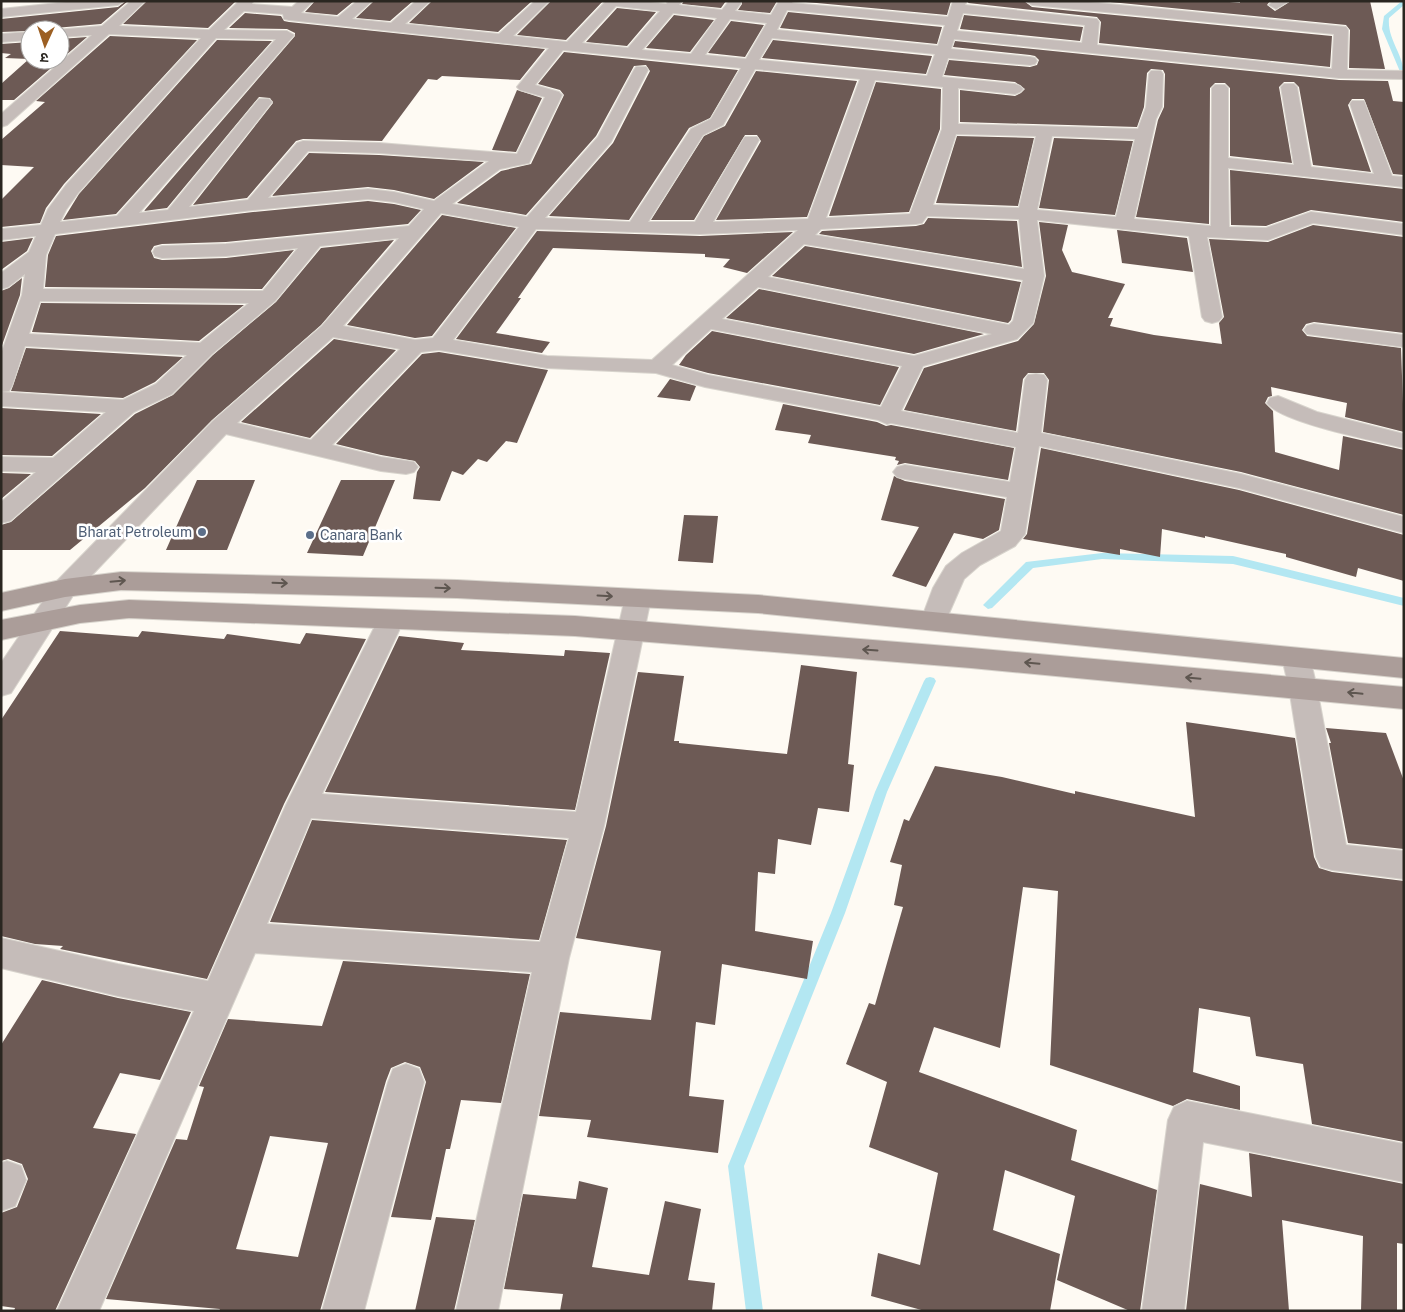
<svg xmlns="http://www.w3.org/2000/svg" width="1405" height="1312" font-family="'Public Sans','Noto Sans Devanagari',sans-serif">
	<style>
		.lines { fill: none; stroke-linecap: round; stroke-linejoin: round }
		.stream { fill: #b3e7f2; fill-rule: evenodd }
		.building { fill: #6d5a55; fill-rule: evenodd }
		.minor-casing { stroke: #d8d4cd; stroke-width: 2 }
		.secondary-casing { stroke: #d8d4cd; stroke-width: 2 }
		.minor { fill: #c5bcb9; fill-rule: evenodd }
		.secondary { fill: #ab9d99; fill-rule: evenodd }
		.oneway { stroke: #5e5650 }
		.service-dot { fill: #5c6f8a; stroke: #fff; stroke-width: 2 }
		.labels { text-anchor: middle; stroke-width: 5; stroke-linejoin: round; paint-order: stroke }
		.service-label { font-size: 14px; fill: #4e5e75; stroke: #fff; text-anchor: end }
	</style>
	<rect width="100%" height="100%" fill="#fefaf3"/>
	<g class="lines">
		<!-- stream -->
		<path class="stream" d="M1402,1h2v4l-15,13c-2,22 15,36 15,58l-3,-2 -19,-45 2,-13z
			M1102,553l131,3 171,42v8l-171,-42 -131,-5 -69,9 -41,40 -4,1 -5,-4 43,-43z
			M930,677l4,1 2,3 -49,111 -42,121 -101,253 19,145h-17l-18,-145 103,-253 44,-121 49,-111 2,-3z"/>
	</g>
	<!-- building -->
	<path class="building" d="M126,1h2l-27,23 -46,4 -2,2 -52,2v-13l117,-12z
		M147,1h89l-28,27 -85,-4z
		M315,1h39l-17,14 -32,-3z
		M374,1h39l-23,20 -34,-3z
		M432,1h100l-34,31 -89,-9z
		M551,1h52l-37,39 -49,-5z
		M684,1h42l-5,7 -39,-4z
		M742,1h35l-7,12 -32,-3 4,-6z
		M795,1h156l-4,14z
		M969,1h55l8,6 300,29 -2,31 -231,-24 2,-21 -4,-5 -129,-14z
		M1100,1h119l21,2v-2h30l-3,4 8,6 16,-10h79l15,68 -36,-1 1,-38 -4,-5z
		M617,8l39,4 -29,34 -41,-4z
		M788,12l154,15 -5,17 -157,-16z
		M245,13l36,3 3,5 5,1 256,27 -25,31 -78,-4 -5,4 -9,-1 -46,62 -79,-2 -7,2 -49,57 -54,7 80,-102 -3,-5 -11,-1 -92,111 -23,3 151,-175v-3l-8,-4 -58,-1z
		M674,15l40,5 -24,32 -44,-4z
		M964,15l119,12 -3,14 -120,-12z
		M731,21l33,4 -19,32 -37,-4z
		M110,36l87,4 -133,144 -18,24 -6,15 -39,4v-27l33,-33 -33,-2v-25l44,-38 -9,-1z
		M87,37l-73,63h-13v-16l28,-25 -24,-1 6,-4 -10,-1v-9l29,-2v18h30v-21z
		M217,40l55,1 -156,173 -53,6 16,-26z
		M773,40l159,16 -6,18 -164,-16z
		M955,41l384,39 49,1 5,20 11,1v73l-11,-1 -29,-75h-12l-4,6 23,67 -58,-7 -14,-78 -5,-5h-10l-5,5 13,76 -62,-7v-68l-5,-5h-10l-5,5 -1,136 -73,-7 22,-97 6,-13 1,-33 -2,-4 -12,-1 -4,4 -3,34 -7,20 -177,-5v-32l55,6 6,-3 4,-4 -10,-7 -71,-7 5,-15 81,7 7,-2 2,-5 -4,-4 -5,-1 -77,-8z
		M564,52l174,18 -28,48 -21,10 -60,92 -80,-4 64,-73 37,-72 -4,-6 -12,1 -38,70 -70,79 -69,-12 44,-32 30,-7 33,-69 -4,-5 -22,-6z
		M756,71l101,10 -50,136 -91,3 45,-79 -4,-6h-12l-51,85h-43l53,-84 21,-10z
		M876,82l65,7 -1,40 -31,83 -80,4z
		M517,90l25,8 -26,54 -24,-2z
		M957,136l77,2 -16,68 -82,-3z
		M1054,138l79,3 -18,74 -76,-7z
		M309,153l70,2 105,7 -50,37 -40,-9 -26,-3 -96,9z
		M1230,170l174,19v33l-93,-12 -45,16 -35,-1z
		M368,201l26,3 27,6 -13,14 -182,18 -64,2 -8,2 -3,5 3,7 8,2 64,-2 68,-8 -32,39 -217,-2 3,-32 8,-19 197,-24z
		M442,215l74,13 -84,108 -17,2 -68,-13z
		M928,218l89,3 5,46 -203,-33 3,-3 94,-5 8,-2z
		M1039,222l29,3 -6,25 10,22 53,12 -17,34h5l-3,8 44,9 68,9 -3,-21 5,-6 -15,-78 59,3 45,-17 91,12v96l-90,-11 -8,2 -4,6 5,6 94,12 3,84 -59,-15 2,-14 -76,-16 1,9 -4,1 -3,6 8,8 2,41 64,18 4,-34 61,14v65l-163,-43 -198,-40 6,-52 -5,-7h-16l-5,6 -7,52 -112,-21 20,-42 94,-27 16,-17 12,-48z
		M1117,230l70,8 6,34 -71,-9z
		M537,231l163,5 93,-4 -46,41 -24,-6 7,-8 -25,-2v-3l-152,-6 -35,50h3l-25,35 54,9 -8,11 -86,-14z
		M33,238l-6,13 -26,19v-28z
		M394,240l-73,85 -109,95 -67,68 -75,62h-69v-25l10,-3 124,-108 38,-19 40,-40 63,-53 45,-54z
		M805,246l216,36 -10,38 -3,3 -236,-47z
		M22,278l-2,17 -19,53v-57l8,-3z
		M759,289l225,45 -70,20 -188,-36z
		M41,303l203,2 -45,36 -167,-9z
		M712,331l187,36 -19,38 -172,-32 -29,-8 7,-10z
		M334,339l62,11 -86,88 -69,-16z
		M26,348l157,9 -28,25 -32,16 -112,-7z
		M439,352l109,18 -31,73 -11,-2 -19,21 -9,-3 -15,16 -11,-4 -12,30 -27,-2 4,-27 3,-5 -5,-6 -34,-6 -45,-11 86,-90z
		M670,379l26,7 -6,15 -33,-4z
		M783,404l94,18 9,4 5,-1 123,23 -6,32 -103,-17 -8,2 2,-4 -4,-1 1,-3 -88,-14 3,-8 -36,-5z
		M1,408l100,6 -49,42 -51,-1z
		M1041,448l198,42 165,45v46l-46,-13 -2,9 -70,-20v-3l-81,-18v2l-43,-9 -2,28 -40,-8v6l-97,-16 4,-5z
		M1,473l30,1 -30,25z
		M894,476l11,5 100,18 -6,31 -16,9 -29,-6 -28,54 -34,-11 27,-49 -38,-7z
		M197,480h58l-28,70h-61z
		M341,480h54l-32,76 -56,-3z
		M684,515l34,1 -5,47 -35,-2z
		M60,631l78,6 4,-6 82,8 3,-5 73,10 6,-11 60,6 -82,165 -77,175 -147,-30 3,-3 -28,-2 -34,-8v-216z
		M399,636l65,7 -3,7 103,6 1,-6 45,3 -35,157 -250,-18z
		M801,665l56,7 -9,92 6,1 -5,47 -31,-4 -7,37 -33,-6 -3,35 -17,-2 -3,59 58,10 -6,38 -85,-15 -7,61 -19,-3 -7,74 35,4 -6,53 -131,-16 4,-17 -52,-4 21,-104 91,8 10,-69 -85,-13 30,-112 32,-154 46,4 -10,65h5v2l108,11z
		M1186,722l109,16 19,119 5,11 13,4 72,9v261l-92,-18 -9,-60 -47,-8 -6,-39 -51,-9 -6,64 47,14v24l-53,-11 -14,7 -123,-41 8,-174 -35,-4 -23,161 -66,-21 -15,45 158,58 -6,30 86,30 -17,121h-10l-73,-31 18,-84 -70,-26 -12,60 67,24 -10,57h-125l-54,-15 7,-43 42,12 18,-92 -69,-26 18,-65 -41,-18 23,-61 6,2 28,-98 -9,-2 8,-40 -12,-3 14,-43 5,2 26,-55 67,11 73,17v-3l120,26z
		M1326,728l60,5 18,48v68l-56,-6 -19,-100h2z
		M312,820l255,20 -28,100 -269,-18z
		M343,961l187,13 -29,129 -40,-3 -11,49h-4l-15,71 -40,-3 35,-135 -6,-15 -15,-5 -14,6 -5,13 -66,230h-101l1,-2 -114,-10 70,-160 11,1 17,-53 -5,-1 29,-67 94,7zM270,1136l58,7 -30,114 -62,-8z
		M42,980l76,18 73,14 -31,68 -40,-7 -27,55 43,6 -81,177h-41l1,-3 -14,-2v-93l16,-6 11,-28 -6,-15 -14,-5 -7,2v-116z
		M1249,1153l155,31v60l-7,-1v68h-36l2,-75 -81,-16 7,91h-103l14,-127 52,13z
		M579,1181l29,7 -16,79 57,8 16,-74 36,8 -13,71 27,3 -3,28h-152l3,-17 -59,-5 19,-95 53,5z
		M436,1217l39,3 -21,91h-39z"/>
	<g class="lines">
		<!-- minor casing -->
		<g class="minor-casing">
			<path id="minor" d="M76,1h48l-6,4 -117,12v-8z
				M131,1h14l-26,25 90,4 30,-29h14l-1,3 40,3 7,-6h14l-12,12 37,4 19,-16h15l-20,18 39,4 25,-22h14l-25,23 94,10 36,-33h14l-36,35 54,6 39,-41h37l23,3 3,-3h13l-3,4 43,5 7,-9h10l2,2 -6,8 36,4 8,-14h14l-1,2 156,14 5,-16h14l-2,4 132,14 2,3 -2,23 235,24 2,-35 -302,-29 -6,-4h52l268,26 2,3 -1,40 57,1v8l-65,-1 -385,-39 -3,10 79,8 5,1 2,3 -2,3 -5,1 -82,-7 -6,19 73,7 5,2 3,3 -3,3 -5,2 -57,-6v36l180,5 8,-22 3,-33 2,-3h10l2,3 -1,33 -6,12 -22,100 77,7 1,-138 3,-3h10l3,3v70l66,7 -13,-78 3,-3h10l3,3 14,80 63,7 -24,-70 2,-3h12l28,75 12,1v10l-176,-19 1,59 37,1 45,-16 93,12v11l-91,-12 -45,17 -61,-3 15,80 -3,4 -7,2 -7,-2 -3,-4 -13,-81 -152,-16 7,56 -11,47 -16,16 -94,27 -22,45 117,22 7,-53 3,-5 8,-1 8,1 3,5 -6,53 200,41 163,43v16l-165,-45 -200,-42 -14,88 -10,12 -35,19 -16,14 -21,48 -9,2 -9,-2 -4,-7 12,-32 13,-22 16,-13 39,-22 6,-34 -102,-18 -8,-2 -4,-5 4,-5 8,-2 105,17 6,-35 -125,-24 -4,1 -9,-4 -173,-33 -49,-14 -109,-5 -108,-18 -18,2 -89,93 49,12 33,5 4,5 -4,5 -8,2 -25,-3 -155,-37 -152,160 -63,99 -10,3v-33l55,-81 157,-161 109,-95 77,-88 -79,8 -45,55 -63,53 -40,40 -38,18 -124,109 -9,2v-21l35,-30 -35,-1v-14l52,1 53,-46 -105,-6v-52l21,-59 3,-21 -17,13 -7,2v-16l28,-21 7,-16 -35,4v-11l40,-4 7,-16 18,-24 135,-147 -92,-4 -102,91 -6,2v-13l91,-79 -32,2v-7h-5l47,-4zM616,6l44,5 -32,37 -46,-5zM787,10l158,15 -7,21 -161,-16zM244,11l39,3 1,5 5,1 260,28 -32,39 3,3 25,7 -28,57 -138,-11 -76,-2 -6,2 -49,57 -59,7 83,-105 -3,-3h-10l-91,111 -29,3 155,-178 -7,-4 -63,-1zM673,13l44,5 -26,36 -49,-4zM963,13l122,12 -3,18 -125,-12zM730,19l37,4 -21,36 -41,-4zM216,38l60,1 -159,177 -57,6 6,-12 12,-17zM772,38l163,16 -8,22 -168,-16zM563,50l178,18 -30,51 -20,10 -61,93 -85,-4 66,-76 37,-72 -2,-3h-10l-2,3 -36,67 -71,80 -75,-13 48,-35 29,-6 33,-68 -3,-3 -24,-7zM755,69l105,10 -52,140 -95,3 46,-82 -2,-3h-12l-2,3 -48,82h-47l55,-87 20,-10zM875,80l68,7 -1,42 -32,85 -84,4zM956,134l80,2 -17,72 -86,-3zM1052,136l83,3 -19,78 -79,-7zM308,151l71,2 110,8 -55,40 -40,-9 -26,-3 -100,9zM368,199l26,3 30,7 -15,17 -183,18 -64,2 -7,2 -2,4 2,4 7,2 64,-2 72,-8 -35,43 -220,-2 3,-34 9,-21 198,-24zM441,213l78,14 -86,111 -18,2 -72,-14zM927,216l92,3 5,50 -209,-34 6,-6 95,-5 6,-1zM536,229l164,5 98,-4 -146,130 -105,-4 -94,-16zM804,244l219,36 -10,41 -4,4 -241,-48zM758,287l234,47 -78,22 -192,-37zM40,301l209,2 -49,40 -171,-9zM711,329l191,37 -21,41 -173,-32 -36,-10zM333,337l67,12 -89,91 -74,-17zM25,346l162,9 -31,29 -33,16 -122,-8 8,-1 3,-5z
				M1273,1h16l-13,8 -7,-4z
				M30,32v8l-29,2v-8z
				M1314,324l90,11v12l-97,-13 -3,-4 3,-4z
				M1278,396l39,16 87,22v14c-27,-7 -123,-25 -137,-45l3,-5z
				M638,589l9,3 4,6 -47,228 -35,132 -71,353h-42l76,-339 -277,-19 -156,358h-42l137,-300 -76,-15 -117,-28v-30l117,26 90,17 78,-176 92,-185 4,-7 9,-2 9,2 4,7 -82,174 254,18 49,-214 4,-6zM311,818l258,20 -29,104 -273,-18z
				M1296,648l10,3 4,7 7,30 29,157 58,6v28l-72,-9 -11,-3 -5,-10 -27,-169 -7,-30 4,-7z
				M406,1064l13,5 5,13 -60,229h-42l66,-229 5,-13z
				M1187,1101l217,43v38l-201,-40 -19,169h-42l26,-191 6,-13z
				M7,1161l14,5 5,14 -11,26 -14,5v-48z"/>
		</g>
		<!-- secondary casing -->
		<g class="secondary-casing">
			<path id="secondary" d="M121,572l336,8 301,15 646,63v20l-646,-65 -301,-15 -336,-8 -56,7 -64,14v-18l64,-14z
				M129,600l446,16 396,32 433,39v22l-433,-41 -396,-32 -446,-18 -49,5 -79,17v-20l79,-15z"/>
		</g>
		<!-- minor -->
		<use href="#minor" class="minor"/>
		<!-- secondary -->
		<use href="#secondary" class="secondary"/>
	</g>
	<!-- one-way arrows -->
	<defs><path id="oneway-shaft" d="M-6 0H5M1.5-3L5.5 0L1.5 3" fill="none" stroke-width="1.6" stroke-linecap="round" stroke-linejoin="round" transform="scale(1.25)"/></defs>
	<g class="oneway">
		<use href="#oneway-shaft" transform="translate(118 581) rotate(-5)"/>
		<use href="#oneway-shaft" transform="translate(280 583) rotate(2)"/>
		<use href="#oneway-shaft" transform="translate(443 588) rotate(2)"/>
		<use href="#oneway-shaft" transform="translate(605 596) rotate(3)"/>
		<use href="#oneway-shaft" transform="translate(870 650) rotate(-176)"/>
		<use href="#oneway-shaft" transform="translate(1032 663) rotate(-175)"/>
		<use href="#oneway-shaft" transform="translate(1193 678) rotate(-175)"/>
		<use href="#oneway-shaft" transform="translate(1355 693) rotate(-174)"/>
	</g>
	<!-- markers -->
	<g class="service-dot">
		<circle cx="202" cy="532" r="5"/>
		<circle cx="310" cy="535" r="5"/>
	</g>
	<g class="labels">
		<!-- service labels -->
		<g class="service-label">
			<text x="192" y="537">Bharat Petroleum</text>
			<text x="320" y="540" text-anchor="start">Canara Bank</text>
		</g>
	</g>
	<!-- border -->
	<rect width="1405" height="1312" fill="none" stroke="#2a2620" stroke-width="5"/>
	<!-- north arrow -->
	<g transform="translate(45 45) rotate(183)"><circle r="24" fill="#ffffff" stroke="#aaa8a6"/>
	<path d="M0-4L9 19L0 12L-9 19Z" fill="#9c5f23"/>
	<text y="-8" font-size="14" font-weight="bold" text-anchor="middle" fill="#2a2620">उ</text>
	</g>
</svg>
